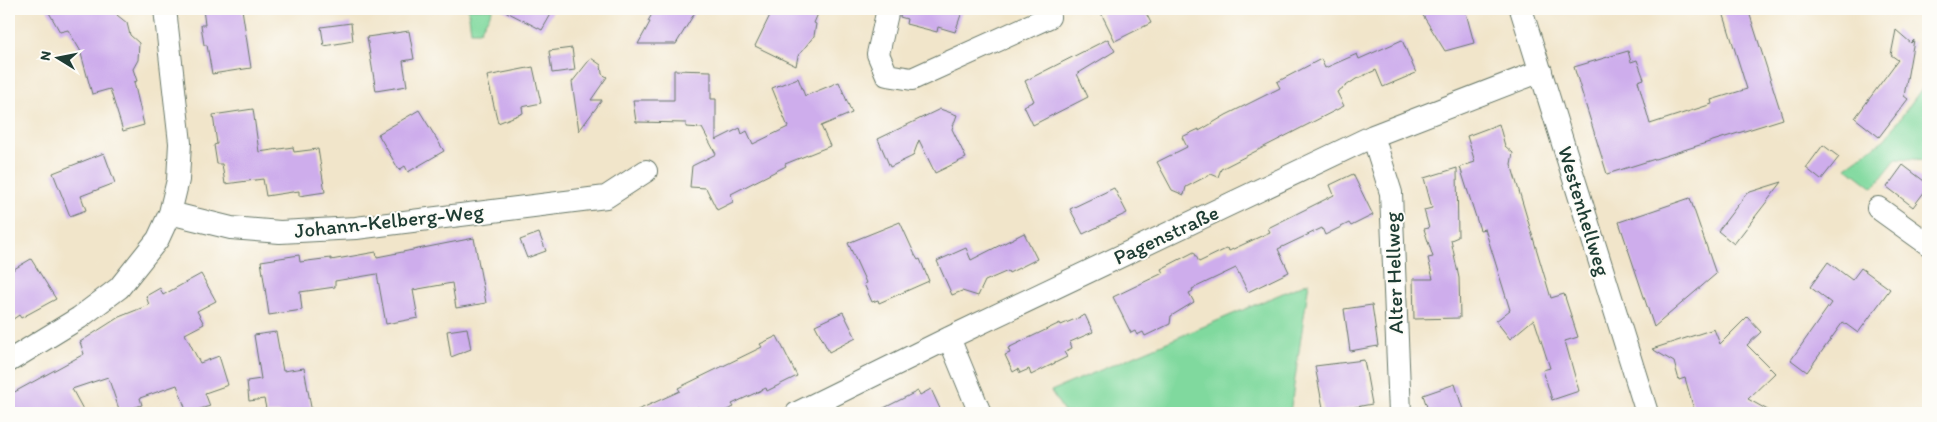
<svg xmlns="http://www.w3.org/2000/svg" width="1937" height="422" font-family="Itim,sans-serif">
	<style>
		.green { fill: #80d99e; stroke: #508b69 }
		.building { fill: #ceadec }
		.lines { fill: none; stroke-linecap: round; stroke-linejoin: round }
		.minor-casing { stroke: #687868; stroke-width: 24 }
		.minor { stroke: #fff; stroke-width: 22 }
		.labels { text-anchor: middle; stroke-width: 4; stroke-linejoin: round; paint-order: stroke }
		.street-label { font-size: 21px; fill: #1f3d34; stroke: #fdfcf7 }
	</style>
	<rect width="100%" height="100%" fill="#fdfcf7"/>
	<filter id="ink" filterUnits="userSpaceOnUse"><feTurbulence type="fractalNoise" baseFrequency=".02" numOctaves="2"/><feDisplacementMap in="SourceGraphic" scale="10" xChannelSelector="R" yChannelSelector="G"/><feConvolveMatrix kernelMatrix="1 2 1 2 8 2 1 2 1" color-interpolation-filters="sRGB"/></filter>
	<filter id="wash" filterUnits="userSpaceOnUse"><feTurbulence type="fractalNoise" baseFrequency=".0096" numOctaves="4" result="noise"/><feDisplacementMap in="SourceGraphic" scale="20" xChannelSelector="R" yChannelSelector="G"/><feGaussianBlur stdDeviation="1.12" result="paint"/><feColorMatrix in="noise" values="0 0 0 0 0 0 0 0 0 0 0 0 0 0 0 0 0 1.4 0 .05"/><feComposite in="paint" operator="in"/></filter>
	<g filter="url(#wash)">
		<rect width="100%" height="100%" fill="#f1e5ca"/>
		<!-- green -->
		<path class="green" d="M468,9h25l-13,22h-9z
			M1928,80v80l-31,-2 -24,30 -27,-21 39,-28z
			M1309,282l-19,131h-225l-14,-22z"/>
		<g id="blocks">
			<!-- building -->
			<path class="building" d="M47,9h69l1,6 10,8 3,12 9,8 -1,17 -5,9 4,12 -3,1 10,43 -21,6 -13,-42 -18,5 -12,-44 -12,-20 -8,2z
				M203,9h39l9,59 -39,6 -5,-29h-3l-3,-20h4z
				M501,9h53l-12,21z
				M655,9h42l-21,35h-38l12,-22 -2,-1z
				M773,9h47l-6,14 2,1 -2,12 -16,20 -2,10 -41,-20z
				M901,9h62l-8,23 -17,-5 -1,5 -31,-8 1,-5 -7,-2z
				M1099,9h45l7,14 -36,18z
				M1419,9h46l9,34 -29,8z
				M1722,9h26l35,110 -176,55 -33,-107 54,-16 3,11 6,-2 7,19 -6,2 12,43 62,-20 -1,-4 36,-11z
				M351,23l2,18 -29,5 -3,-19z
				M1896,30l15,13 3,-3 -10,56 4,3 -29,38 -24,-19 43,-58 -7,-5z
				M409,31l5,28 -11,2 4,25 -31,5 -9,-54z
				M1108,39l7,12 -38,23 11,23 -55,28 -9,-19 10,-5 -9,-20z
				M1402,40l14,33 -33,14 -7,-17 -20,9 -19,13 7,14 -123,63 -3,8 -7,-3 -25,13 -2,8 -12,-5 -15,-28 30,-15 -5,-10 17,-8v2l27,-16 54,-27 -3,-6 44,-23 4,9 32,-14 2,5z
				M572,48l3,22 -23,3 -3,-22z
				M591,58l10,7 1,9 5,3 -16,23h11l-23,31 -7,-49z
				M533,67l8,36 -19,4 1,6 -25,10 -11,-47z
				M674,70l37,1v28h5v41l24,-12 2,6 5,-3 6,13 35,-17 -16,-39 26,-10 7,18 34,-14 13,31 -31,13 9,20 -45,18 1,2 -55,28 2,8 -16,8 -11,-22 -16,-1 2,-21 24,-12 -14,-26 -16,-1v-4l-50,-1 -3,-22h41z
				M253,109l6,43 34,-5 1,5 24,-3 7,43 -26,4v-5l-33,5 -3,-17 -38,5 -3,-20h-5l-3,-19 3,-1 -4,-29z
				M940,109l17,6 -5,14 14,29 -31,15 -16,-33 -6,16 -23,11 -12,-28z
				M419,110l25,41 -36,21 -3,-6 -6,4 -21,-36z
				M1499,124l6,22 8,7 -2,11 40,134 13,-4 14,43 -13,4 14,50 -27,9 -9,-30 7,-2 -16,-49 -24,20 -14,-18 14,-11 -25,-81 -5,1 -20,-63 15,-5 -8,-26z
				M1823,145l16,12 -18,23 -15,-12z
				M104,153l11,30 -34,13 5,14 -16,6 -17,-43z
				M1903,165l25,19v3l-15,20 -26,-20z
				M1457,168l1,69 -7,3 8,38 1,40 -46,1 -1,-40h20l-5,-21 5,-1 -9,-28 5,-1 -5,-18 8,-2 -8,-30z
				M1353,174l20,41 -22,11 -2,-3 -24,12 -3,-7 -44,21 11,23 -41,20 -12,-24 -44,21 1,2 -4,2 5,9 -23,14 -1,8 -25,12 -2,-4 -6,3 -2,-4 -4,2 -18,-36 50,-24 -2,-4 33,-17 5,10 29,-14 1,3 41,-19 -2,-4 66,-33 -4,-10z
				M1782,182l-48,62 -16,-13 29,-38z
				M1114,188l13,25 -44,21 -13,-25z
				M1690,198l26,76 -62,53 -35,-105z
				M900,222l15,33 3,5 2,-1 9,22 -50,22 -1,-3 -6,2 -8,-18 2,-1 -2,-5 -16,-35z
				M539,233l7,18 -19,7 -7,-18z
				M1024,233l13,26 -28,14 -1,-2 -23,10 -7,15 -16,-5 -10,4 -15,-34 29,-13 5,12z
				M474,238l12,65 -30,5 -4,-25 -39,7 5,28 -32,6 -9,-50 -42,7v6l-35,5 2,18 -33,5 -8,-54 38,-6 1,7 31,-4v2l45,-8 1,5z
				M31,259l25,40 -35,19 -2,-3 -10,7v-50z
				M1828,262l24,18 9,-12 29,21 -32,44 -15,-11 -36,50 -16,-12 40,-57 -21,-16z
				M201,274l15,27 -19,10 7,13 -19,10 15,29 19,-7 9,29 -23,8 5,13 -23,7 -10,-28 -37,13 2,7 -22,7 -12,-35 -36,12 13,24h-76v-18l75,-41 -4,-12 39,-25 30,-12 -3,-9 14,-8 3,7z
				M1372,305l6,41 -28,5 -6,-42z
				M843,312l13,26 -27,14 -14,-27z
				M1085,315l8,17 -23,10 2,6 -8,4 3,5 -36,18 -2,-6 -9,4 -2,-4 -5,3 -8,-17 5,-2 -2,-5 52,-25 1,2z
				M1747,317l14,15 -14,13 28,28 -27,26 25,14h-78l-10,-35 -6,2 -5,-18 -22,-13 62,-20 6,15z
				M467,328l4,21 -20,8 -4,-26z
				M276,332l7,39 21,-3 8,45h-45l-3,-14 -15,2 -2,-20 14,-2 -7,-44z
				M777,336l20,40 -30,15 -1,-3 -34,16 2,3 -14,6h-18l-4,-6 -13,6h-54l49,-22 -2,-3 84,-41 -2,-3z
				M1364,360l8,44 -48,9 -9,-47z
				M1455,384l9,29h-35l-6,-18z
				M931,389l11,24h-68l44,-22 2,4z"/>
		</g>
	</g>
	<g filter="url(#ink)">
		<use href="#blocks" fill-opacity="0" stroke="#687868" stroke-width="1"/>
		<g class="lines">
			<!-- minor casing -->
			<g class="minor-casing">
				<path id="minor" d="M888,9l-10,45 9,21 25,4 137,-62
					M1521,9l126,404
					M1373,136l18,57 9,220
					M1878,208l50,36
					M170,213l61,15 49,4 76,-4 250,-31 40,-26
					M949,338l31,75
					M9,361l70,-43 40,-30 39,-49 12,-26 8,-33 2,-37 -15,-134
					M797,413l152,-75 424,-202 168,-65"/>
			</g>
			<!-- minor -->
			<use href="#minor" class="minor"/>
		</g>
	</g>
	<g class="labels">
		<!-- street labels -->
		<g class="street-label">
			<text transform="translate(1584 211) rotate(73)" y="7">Westenhellweg</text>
			<text transform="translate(389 221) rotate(-6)" y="7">Johann-Kelberg-Weg</text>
			<text transform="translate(1166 235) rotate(-25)" y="7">Pagenstraße</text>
			<text transform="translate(1394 273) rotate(-92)" y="7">Alter Hellweg</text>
		</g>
	</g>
	<!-- margin -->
	<rect width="1937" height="422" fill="none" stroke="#fdfcf7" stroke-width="30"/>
	<!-- north arrow -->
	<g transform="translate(58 58) rotate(280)" stroke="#fdfcf7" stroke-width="4" paint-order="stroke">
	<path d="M0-4L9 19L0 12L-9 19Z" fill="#1f3d34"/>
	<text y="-8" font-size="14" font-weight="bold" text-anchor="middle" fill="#1f3d34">N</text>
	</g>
</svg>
